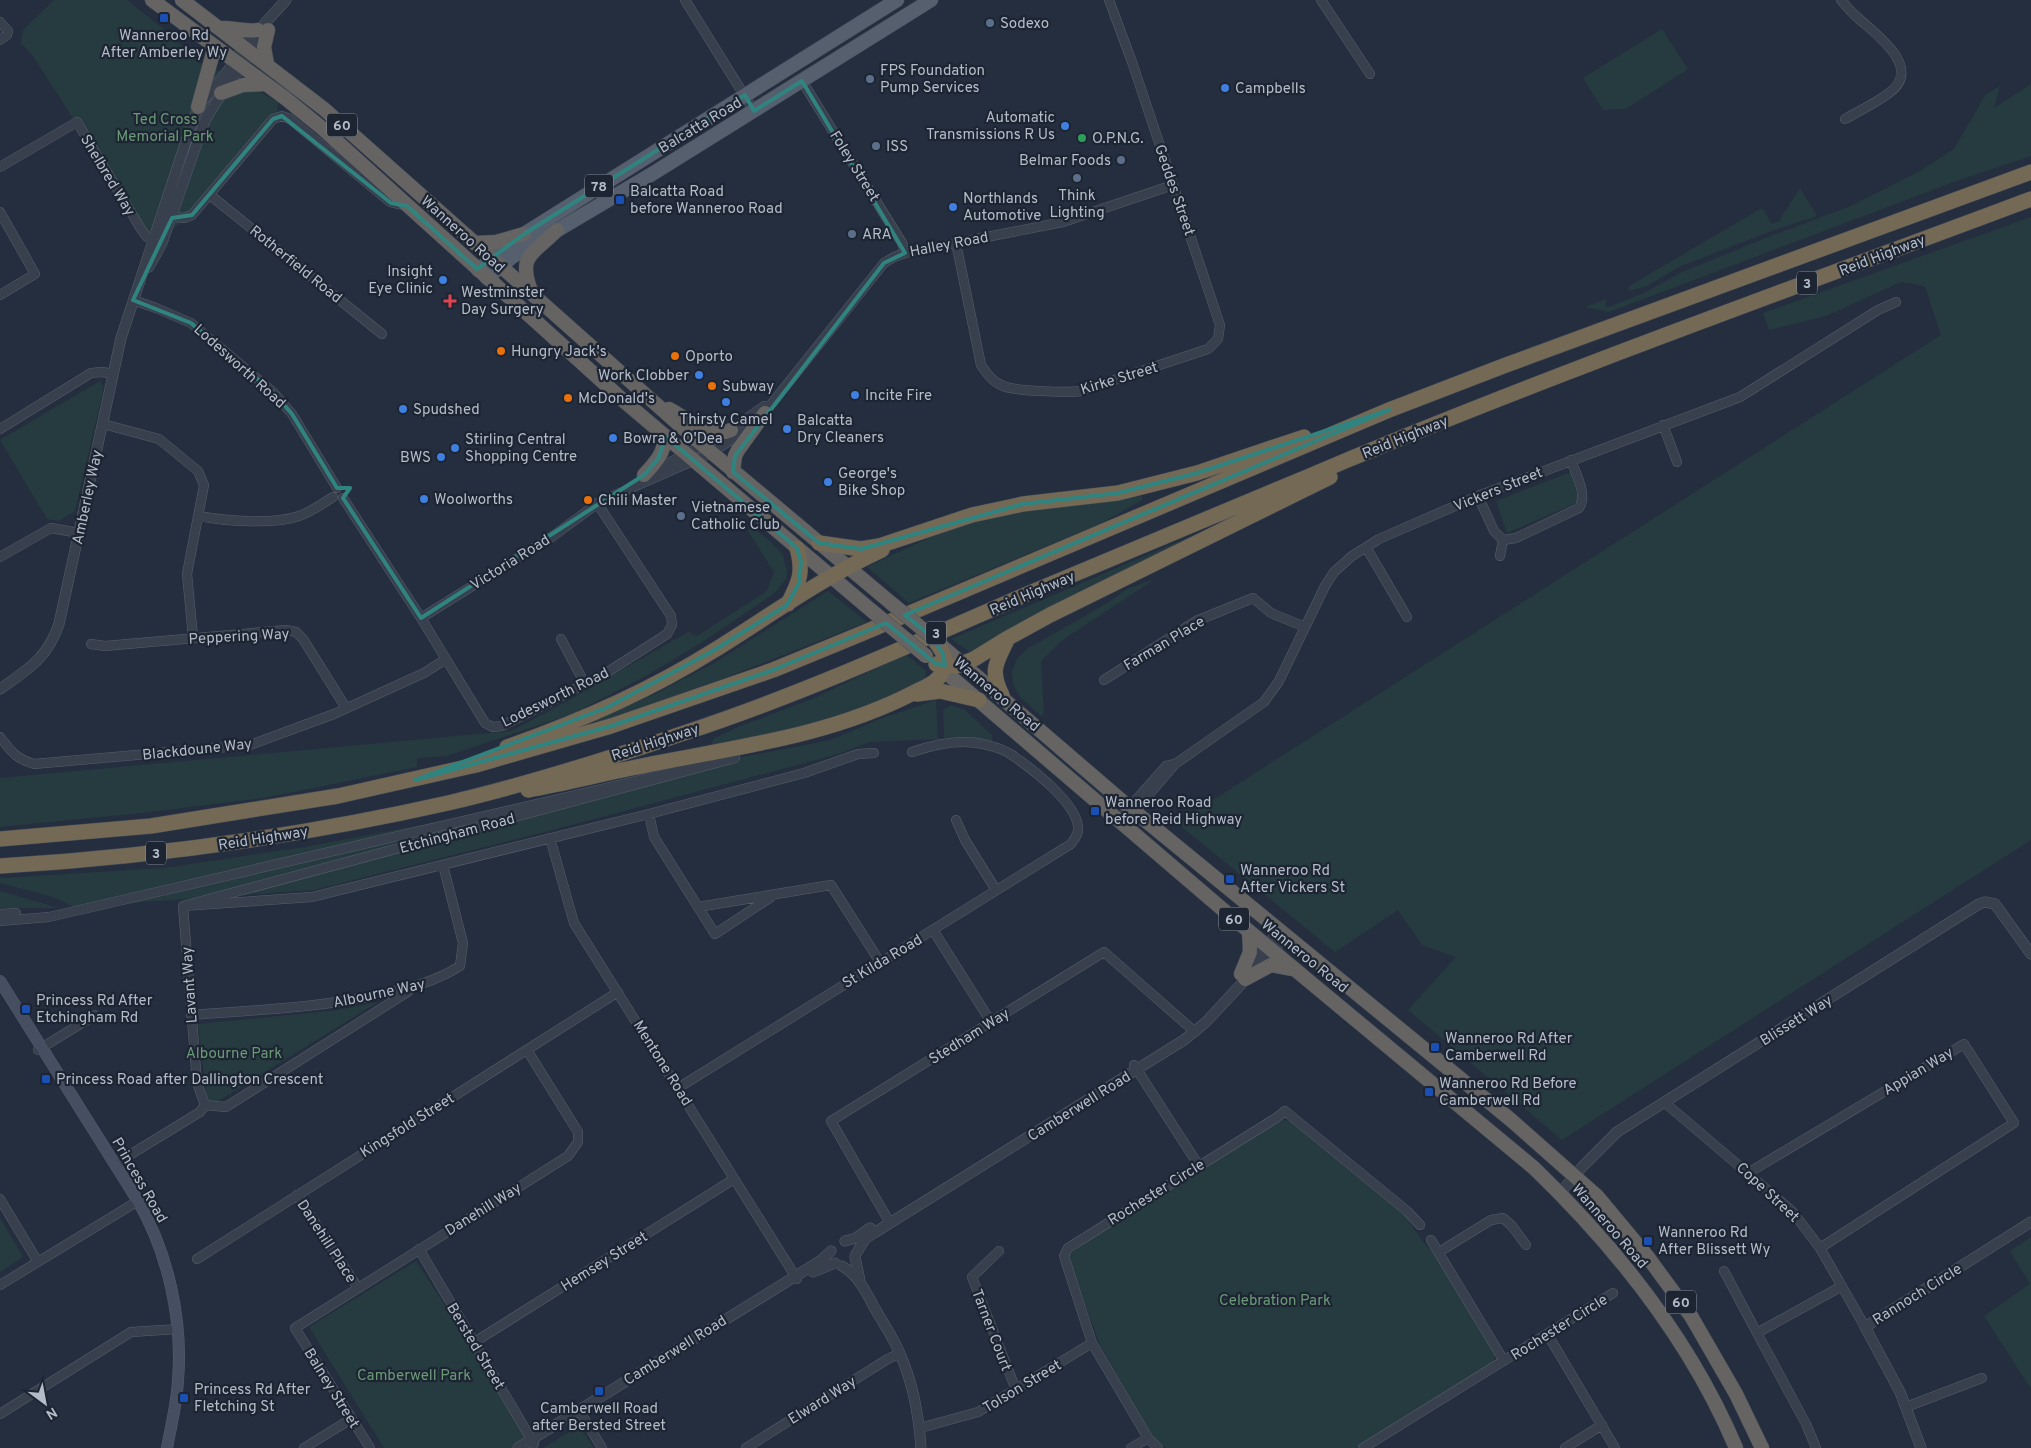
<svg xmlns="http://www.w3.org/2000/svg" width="2031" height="1448" font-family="Overpass,sans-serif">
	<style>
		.green { fill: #263b3f }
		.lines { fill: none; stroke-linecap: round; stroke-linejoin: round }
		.minor-casing { stroke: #565e6c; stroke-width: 10 }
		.tertiary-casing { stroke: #565e6c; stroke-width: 11 }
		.secondary-casing { stroke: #565e6c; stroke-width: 12 }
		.primary-casing { stroke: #414957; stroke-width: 15 }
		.trunk-casing { stroke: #434b59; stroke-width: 15 }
		.motorway-casing { stroke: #434b59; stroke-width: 16 }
		.minor { stroke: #38404e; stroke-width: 9 }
		.tertiary { stroke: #38404e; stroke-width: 10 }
		.secondary { stroke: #464f61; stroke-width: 11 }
		.primary { stroke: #565f6e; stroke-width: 14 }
		.trunk { stroke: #656462; stroke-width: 14 }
		.motorway { stroke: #746955; stroke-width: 15 }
		.trunk-bridge-casing { stroke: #434b59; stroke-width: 15; stroke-linecap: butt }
		.trunk-bridge { stroke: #656462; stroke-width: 14 }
		.marked { fill: none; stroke: #308480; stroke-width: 4; stroke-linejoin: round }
		.transit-dot { fill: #1a4fb4; stroke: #1d2533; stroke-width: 2 }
		.service-dot { fill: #5c6f8a; stroke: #1d2533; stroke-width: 2 }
		.shop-dot { fill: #3f7fe0; stroke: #1d2533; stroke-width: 2 }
		.leisure-dot { fill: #2e9e5b; stroke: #1d2533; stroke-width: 2 }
		.health-dot { fill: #e0444e; stroke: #1d2533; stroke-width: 2 }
		.food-dot { fill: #e8710a; stroke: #1d2533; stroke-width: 2 }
		.labels { text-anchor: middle; stroke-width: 4.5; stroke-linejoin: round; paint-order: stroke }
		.shield { fill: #1d2533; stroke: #878e9c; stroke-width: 1 }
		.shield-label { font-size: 14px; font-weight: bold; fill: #b4bbc9 }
		.poi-label { font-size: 15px; fill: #b4bbc9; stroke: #1d2533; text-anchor: start }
		.park-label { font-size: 15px; fill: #6b9a77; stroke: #1d2533 }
		.street-label { font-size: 15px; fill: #b4bbc9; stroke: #1d2533 }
	</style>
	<rect width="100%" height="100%" fill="#242e3e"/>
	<!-- green -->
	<path class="green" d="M54,0h73l39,31 34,32 23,9 55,30 -1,13 -90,102 -37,31 -71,-120 -46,-72 -12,-13 2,-13z
		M1662,29l26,40 -62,40 -23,1 -20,-32z
		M2031,84v72l-69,23 -353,133 -24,-5 21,-8v9l38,-15 36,-20 93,-38 78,-29 67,-34 36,-23 32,-55 14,-8 -6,22z
		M1800,188l17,28 -43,14 -95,37 -32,19 -19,5 1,-5 133,-78 10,16 7,-3z
		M2031,217v623l-469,300 -154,-130 48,-53 -34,-12 -24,-35 -63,42 -158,-129 764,-488 -16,-49 -24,-4 -75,34 -57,14 -6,-17z
		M100,381l4,6 -29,124 -16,10 -12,-2 -47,-79z
		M1571,472l8,30 -72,31 -11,-32z
		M1142,496v4l-40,23 -193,80 -42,-36c34,-16 69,-34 106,-44 54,-15 113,-19 169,-27z
		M752,527l17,13 14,15 4,17 -1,7 -11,14 -71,48 -60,36 -72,37 -125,42 -30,2v9l-153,31 -123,15 -141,14v-49l511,-47 53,-28 124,-71 9,4 70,-45 7,-19 -26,-41z
		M1210,528l-239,125 -20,-14z
		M1155,579l-94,62 -20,20 3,52 -3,3 -21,-19 -7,-13 -1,-13 5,-12 10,-10 82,-47 18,-13z
		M828,591l39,31 -142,56 -128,45 -1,-3 59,-26 61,-32z
		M906,654l20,17 -1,7 -58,30 -73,21 -82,17 1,-7 25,-12 74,-28z
		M936,700l2,39 -68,3 -35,13 -286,76 -235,59 -240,17 -21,-10 -53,-14v-5l164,-10 141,-21 158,-30 153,-36 215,-41 49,-21z
		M951,705l14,5 27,25v7l-23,-5 -25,1 -1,-28z
		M0,891l59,17h-59z
		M378,1002l-163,101 -8,-4 -9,-75 141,-14z
		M1282,1120l11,1 101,84 11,11 19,27 12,12 58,96 1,6 -3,7 -136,84h-190l-12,-9 -54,-94 -30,-82v-8l5,-6 141,-89z
		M0,1218l23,39 -23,15z
		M2031,1237v152l-47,-73 46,-32 -20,-33z
		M416,1261l115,176 -19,11h-128l-75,-121z
		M579,1426l15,22h-51z"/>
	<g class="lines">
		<!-- minor casing -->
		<g class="minor-casing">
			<path id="minor" d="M685,0l69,111
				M1321,0l49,74
				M1841,0c5,6 10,12 16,17 18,17 67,50 32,76 -13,10 -30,18 -44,26
				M0,22l8,9 -1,4 -7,5
				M802,81l100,162 3,10
				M0,167l77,-45 64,107 6,8 12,5
				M210,195l172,139
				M0,212l35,62 -35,21
				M167,216l17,2 8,-3 81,-96 9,-3 8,3 100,83 16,4
				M956,243l25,122c6,9 12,17 22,21 12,5 64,7 78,5l127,-42 10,-10 2,-14 -88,-263 -23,-62
				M133,300l23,8 35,15 82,69 19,22 45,74
				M761,417l123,-154 10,-6 11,-4 158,-31 110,-37
				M103,424l56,15 39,32 6,14 -17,89 6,63
				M1663,425l14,37
				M0,429l91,-56 11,-1 12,2
				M651,472l72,-37 41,-29
				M1478,496l16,35 9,9 13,-2 63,-30c9,-13 -3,-33 -8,-48
				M343,498l78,120 64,105 8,4 9,-1 101,-51 64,-41 5,-9 -1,-9 -74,-113
				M597,503l114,-50 37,-24
				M199,516c27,5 74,9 100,0 12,-4 23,-12 34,-19
				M1366,547l41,70
				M1500,556l3,-16
				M0,557l51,-29 28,5
				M421,618l132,-82 48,-35
				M561,639l24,45
				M91,644l14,2 181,-16 10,2 7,7 43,69
				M1104,680l92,-59 57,-23 18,15 34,14
				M0,737c11,14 16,22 34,27l216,-19 84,-31 90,-41 22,-14
				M649,814l5,23 44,70 133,-22 49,77
				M956,820l9,20 31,50
				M1118,820l48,-54 9,-2
				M1123,825l52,-61 89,-62 15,-21 46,-95 9,-14 18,-16 27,-17 99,-43 262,-99 138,-87 18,-8
				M550,838l24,85 223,356
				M698,907l17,27 56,-37
				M0,914l16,-1
				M0,921l49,-4 686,-159 -552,148 129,-9 337,-83 155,-41 54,-19 16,-1
				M933,930l58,92
				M191,1015c63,-5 128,-7 190,-21 28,-6 54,-12 79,-28l3,-23 -20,-78
				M38,1050l57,-35
				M1134,1065l65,101
				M678,1088l393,-244c4,-6 8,-10 7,-17 -2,-25 -47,-59 -66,-72 -7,-5 -17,-8 -25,-10 -25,-7 -52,-1 -75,7
				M1664,1102l128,109 28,37 45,79
				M205,1105l21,2 183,-116
				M115,1164l85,-52 5,-7 -8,-22 -14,-177
				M1748,1173l216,-129 50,79 -194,125
				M297,1195l61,93
				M0,1199l38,63
				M890,1223l-59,-102 273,-169 91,80
				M1431,1240l73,121
				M419,1249l115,195
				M999,1251l-27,26 44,113
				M1439,1252l52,-32 12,-2 9,8 14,19
				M197,1259l421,-267
				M1724,1271l33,62
				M0,1285l138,-84
				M1548,1335l67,113
				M473,1343l261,-164
				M1906,1407l76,-29
				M579,1410l23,38
				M0,1414l131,-82 47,-3
				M920,1428l58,-16 114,-69
				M304,1448l47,-29
				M370,1448l-75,-120 273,-172 10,-14v-10l-51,-82
				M746,1448l140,-88 14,-7
				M1131,1448l17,-10
				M1158,1448l-10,-10 -56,-95 -28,-87 4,-8 208,-130 9,-7 122,100 13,14
				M1363,1448l250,-155
				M1565,1448l37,-23
				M1816,1448l-10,-24 -49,-91 85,-47"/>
		</g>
		<!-- tertiary casing -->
		<g class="tertiary-casing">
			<path id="tertiary" d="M149,267l13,-24 42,-120c10,-21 24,-37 37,-56 8,-12 16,-24 25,-35
				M0,689c28,-20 47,-30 59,-65l62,-286 72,-218 5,-13 37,-45 9,-16 42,-46
				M1246,968l34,-37
				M1560,1193l23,-27 34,-34 362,-228 6,-2 10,2 36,50
				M845,1241l11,-3 14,-10
				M856,1254l9,-15 9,-6 310,-193 22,-18 80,-86
				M855,1257l5,24
				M842,1266c16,9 24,26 32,41 9,16 20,31 26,47 13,29 19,63 21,94
				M813,1272l22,-9
				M518,1448l302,-187 11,-10
				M1921,1448l-21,-56 -35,-65 166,-105"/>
		</g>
		<!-- secondary casing -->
		<g class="secondary-casing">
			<path id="secondary" d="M0,981l138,220c30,52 45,119 40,179 -1,23 -7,46 -11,68"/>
		</g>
		<!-- primary casing -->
		<g class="primary-casing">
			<path id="primary" d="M478,270l46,-36 373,-234
				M487,278l25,-21 140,-83 279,-174"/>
		</g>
		<!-- trunk casing -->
		<g class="trunk-casing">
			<path id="trunk" d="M152,0l133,98 37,30 303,274 247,209
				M182,0l142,109 369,328 198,166
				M223,28c12,0 22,4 35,2
				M267,64l-3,-17 4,-17
				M221,93l22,-8 23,-1
				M198,107l15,-54 1,-7
				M475,243l21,-1 28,-8
				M531,291c-14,-37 3,-37 26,-61
				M669,409c17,9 42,30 62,21
				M733,472l2,-16 3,-6 27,-37
				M644,475c11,-12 22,-23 20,-40
				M937,642l192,165 382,313 86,76 50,60 44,60 45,78 26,54
				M936,664l285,244 313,260c83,80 157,173 202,280
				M1241,974l9,-22 -1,-21
				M1245,979l26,-14 21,4"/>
		</g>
		<!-- motorway casing -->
		<g class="motorway-casing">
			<path id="motorway" d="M819,543l42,6 18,-3 93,-31 51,-11 95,-11 79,-20 107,-36
				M788,604c11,-22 16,-31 9,-56
				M936,664l20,2 18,-7 34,-21 42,-23 280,-138
				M917,694l23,-3 39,9
				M1002,695c-13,-26 -5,-33 6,-57
				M507,747c71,-25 142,-56 206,-96 55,-34 110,-74 169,-101
				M528,790c35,-6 69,-15 104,-22 95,-20 194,-30 281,-75 11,-6 25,-10 30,-22 7,-13 -4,-24 -11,-34
				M0,839l151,-13 187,-30 138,-31 135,-39 162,-56 90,-37 526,-223 117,-45 525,-193
				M0,866c151,-9 301,-30 448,-63 81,-19 160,-44 239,-71 115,-38 228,-89 340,-138 105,-45 212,-88 318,-133 226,-94 457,-176 686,-262"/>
		</g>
		<!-- minor -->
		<use href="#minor" class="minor"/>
		<!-- tertiary -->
		<use href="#tertiary" class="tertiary"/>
		<!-- secondary -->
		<use href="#secondary" class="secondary"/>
		<!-- primary -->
		<use href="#primary" class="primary"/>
		<!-- trunk -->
		<use href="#trunk" class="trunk"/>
		<!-- motorway -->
		<use href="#motorway" class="motorway"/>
		<!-- trunk-bridge casing -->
		<g class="trunk-bridge-casing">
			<path id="trunk-bridge" d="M891,603l41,34
				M872,611l54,45"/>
		</g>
		<!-- trunk-bridge -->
		<use href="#trunk-bridge" class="trunk-bridge"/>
	</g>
	<!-- marked area -->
	<path class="marked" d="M802,81l103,172 -21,10 -149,193 -2,16 86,71 42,6 162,-45 95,-11 79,-20 192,-63 -484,205 27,22 11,17 2,11 -9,-1 -50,-41 -113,47 -162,56 -196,54 191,-72 105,-56 76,-47 12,-22 2,-21 -4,-14 -131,-111 -8,22 -14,16 -223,143 -78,-120 7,-10h-13l-45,-74 -19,-22 -82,-69 -58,-23 39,-82 20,-3 81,-96 9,-3 109,87 16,3 70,63 47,-35 221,-139 9,16z"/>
	<!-- markers -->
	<g class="transit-dot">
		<rect x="159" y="13" width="10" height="10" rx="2.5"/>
		<rect x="615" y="195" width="10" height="10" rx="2.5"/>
		<rect x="1090" y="806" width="10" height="10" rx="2.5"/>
		<rect x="1225" y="874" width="10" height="10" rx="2.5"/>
		<rect x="21" y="1004" width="10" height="10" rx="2.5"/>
		<rect x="1430" y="1042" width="10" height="10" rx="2.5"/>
		<rect x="41" y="1074" width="10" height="10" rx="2.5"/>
		<rect x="1424" y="1087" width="10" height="10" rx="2.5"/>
		<rect x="1643" y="1236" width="10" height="10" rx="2.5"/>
		<rect x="594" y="1386" width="10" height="10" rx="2.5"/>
		<rect x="179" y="1393" width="10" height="10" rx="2.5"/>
	</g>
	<g class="service-dot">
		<circle cx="990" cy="23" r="5"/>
		<circle cx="870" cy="79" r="5"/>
		<circle cx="876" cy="146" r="5"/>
		<circle cx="1121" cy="160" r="5"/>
		<circle cx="1077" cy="178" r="5"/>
		<circle cx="852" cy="234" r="5"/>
		<circle cx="681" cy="516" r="5"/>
	</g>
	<g class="shop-dot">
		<circle cx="1225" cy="88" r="5"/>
		<circle cx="1065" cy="126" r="5"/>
		<circle cx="953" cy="207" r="5"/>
		<circle cx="443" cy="280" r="5"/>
		<circle cx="699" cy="375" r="5"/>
		<circle cx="855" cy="395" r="5"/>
		<circle cx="726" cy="402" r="5"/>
		<circle cx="403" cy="409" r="5"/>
		<circle cx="787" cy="429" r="5"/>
		<circle cx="613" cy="438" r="5"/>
		<circle cx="455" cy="448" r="5"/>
		<circle cx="441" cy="457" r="5"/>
		<circle cx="828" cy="482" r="5"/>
		<circle cx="424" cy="499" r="5"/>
	</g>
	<circle class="leisure-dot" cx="1082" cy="138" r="5"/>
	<path class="health-dot" d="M447.5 293.5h5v5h5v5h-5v5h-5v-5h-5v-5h5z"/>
	<g class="food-dot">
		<circle cx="501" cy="351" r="5"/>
		<circle cx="675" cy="356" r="5"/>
		<circle cx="712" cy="386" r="5"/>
		<circle cx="568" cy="398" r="5"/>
		<circle cx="588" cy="500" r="5"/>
	</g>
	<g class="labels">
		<!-- shield labels -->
		<g class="shield">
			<rect x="327" y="113.5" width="30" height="23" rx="4"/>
			<rect x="585" y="174.5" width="28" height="23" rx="4"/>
			<rect x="1797" y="271.5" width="20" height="23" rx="4"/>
			<rect x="926" y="621.5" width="20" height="23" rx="4"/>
			<rect x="146" y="841.5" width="20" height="23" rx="4"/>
			<rect x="1219" y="907.5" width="30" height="23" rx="4"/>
			<rect x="1666" y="1290.5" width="30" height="23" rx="4"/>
		</g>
		<g class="shield-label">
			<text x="342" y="130">60</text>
			<text x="599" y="191">78</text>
			<text x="1807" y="288">3</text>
			<text x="936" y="638">3</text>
			<text x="156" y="858">3</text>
			<text x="1234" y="924">60</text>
			<text x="1681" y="1307">60</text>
		</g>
		<!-- poi labels -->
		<g class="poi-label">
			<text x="1000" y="28">Sodexo</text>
			<text x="164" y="40" text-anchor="middle">Wanneroo Rd<tspan x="164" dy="17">After Amberley Wy</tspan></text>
			<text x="880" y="75">FPS Foundation<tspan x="880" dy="17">Pump Services</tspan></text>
			<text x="1235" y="93">Campbells</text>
			<text x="1055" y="122" text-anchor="end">Automatic<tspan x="1055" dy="17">Transmissions R Us</tspan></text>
			<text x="1092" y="143">O.P.N.G.</text>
			<text x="886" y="151">ISS</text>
			<text x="1111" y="165" text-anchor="end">Belmar Foods</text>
			<text x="630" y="196">Balcatta Road<tspan x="630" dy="17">before Wanneroo Road</tspan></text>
			<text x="1077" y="200" text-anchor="middle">Think<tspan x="1077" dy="17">Lighting</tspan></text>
			<text x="963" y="203">Northlands<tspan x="963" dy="17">Automotive</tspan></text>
			<text x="862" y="239">ARA</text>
			<text x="433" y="276" text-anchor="end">Insight<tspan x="433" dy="17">Eye Clinic</tspan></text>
			<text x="461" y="297">Westminster<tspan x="461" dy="17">Day Surgery</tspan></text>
			<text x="511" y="356">Hungry Jack's</text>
			<text x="685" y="361">Oporto</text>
			<text x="689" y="380" text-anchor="end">Work Clobber</text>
			<text x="722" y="391">Subway</text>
			<text x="865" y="400">Incite Fire</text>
			<text x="578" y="403">McDonald's</text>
			<text x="413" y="414">Spudshed</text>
			<text x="726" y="424" text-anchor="middle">Thirsty Camel</text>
			<text x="797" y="425">Balcatta<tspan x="797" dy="17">Dry Cleaners</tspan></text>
			<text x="623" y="443">Bowra &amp; O'Dea</text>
			<text x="465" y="444">Stirling Central<tspan x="465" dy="17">Shopping Centre</tspan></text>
			<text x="431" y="462" text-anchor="end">BWS</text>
			<text x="838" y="478">George's<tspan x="838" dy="17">Bike Shop</tspan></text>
			<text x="434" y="504">Woolworths</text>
			<text x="598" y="505">Chili Master</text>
			<text x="691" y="512">Vietnamese<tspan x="691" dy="17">Catholic Club</tspan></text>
			<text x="1105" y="807">Wanneroo Road<tspan x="1105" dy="17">before Reid Highway</tspan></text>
			<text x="1240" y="875">Wanneroo Rd<tspan x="1240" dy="17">After Vickers St</tspan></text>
			<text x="36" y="1005">Princess Rd After<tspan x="36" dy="17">Etchingham Rd</tspan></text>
			<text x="1445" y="1043">Wanneroo Rd After<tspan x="1445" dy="17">Camberwell Rd</tspan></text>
			<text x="56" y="1084">Princess Road after Dallington Crescent</text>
			<text x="1439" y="1088">Wanneroo Rd Before<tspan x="1439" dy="17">Camberwell Rd</tspan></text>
			<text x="1658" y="1237">Wanneroo Rd<tspan x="1658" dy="17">After Blissett Wy</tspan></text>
			<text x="194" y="1394">Princess Rd After<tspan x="194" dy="17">Fletching St</tspan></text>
			<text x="599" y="1413" text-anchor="middle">Camberwell Road<tspan x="599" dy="17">after Bersted Street</tspan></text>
		</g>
		<!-- park labels -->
		<g class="park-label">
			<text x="165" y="124">Ted Cross<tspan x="165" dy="17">Memorial Park</tspan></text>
			<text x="234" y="1058">Albourne Park</text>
			<text x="1275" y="1305">Celebration Park</text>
			<text x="414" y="1380">Camberwell Park</text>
		</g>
		<!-- street labels -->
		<g class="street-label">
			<text transform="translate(700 125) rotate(-31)" y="5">Balcatta Road</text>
			<text transform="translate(855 166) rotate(58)" y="5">Foley Street</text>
			<text transform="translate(108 175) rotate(59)" y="5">Shelbred Way</text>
			<text transform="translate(1175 190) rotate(71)" y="5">Geddes Street</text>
			<text transform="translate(463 234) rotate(42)" y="5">Wanneroo Road</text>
			<text transform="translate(949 244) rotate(-11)" y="5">Halley Road</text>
			<text transform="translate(1882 255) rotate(-21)" y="5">Reid Highway</text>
			<text transform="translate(296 264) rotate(39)" y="5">Rotherfield Road</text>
			<text transform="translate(240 366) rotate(42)" y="5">Lodesworth Road</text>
			<text transform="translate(1119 378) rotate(-17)" y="5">Kirke Street</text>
			<text transform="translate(1405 437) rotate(-22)" y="5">Reid Highway</text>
			<text transform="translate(1498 489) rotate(-22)" y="5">Vickers Street</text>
			<text transform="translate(87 497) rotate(-78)" y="5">Amberley Way</text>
			<text transform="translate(510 562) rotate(-32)" y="5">Victoria Road</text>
			<text transform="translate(1032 593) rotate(-23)" y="5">Reid Highway</text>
			<text transform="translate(239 636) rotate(-3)" y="5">Peppering Way</text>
			<text transform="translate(1164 643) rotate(-31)" y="5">Farman Place</text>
			<text transform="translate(997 694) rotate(40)" y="5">Wanneroo Road</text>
			<text transform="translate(555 697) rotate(-26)" y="5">Lodesworth Road</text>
			<text transform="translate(655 742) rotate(-18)" y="5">Reid Highway</text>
			<text transform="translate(197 749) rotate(-6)" y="5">Blackdoune Way</text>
			<text transform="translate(457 833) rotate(-15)" y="5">Etchingham Road</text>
			<text transform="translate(263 838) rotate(-9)" y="5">Reid Highway</text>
			<text transform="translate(1305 956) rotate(39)" y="5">Wanneroo Road</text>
			<text transform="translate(882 961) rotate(-31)" y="5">St Kilda Road</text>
			<text transform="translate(189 985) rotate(-94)" y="5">Lavant Way</text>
			<text transform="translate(379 993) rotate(-12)" y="5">Albourne Way</text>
			<text transform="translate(1796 1020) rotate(-32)" y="5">Blissett Way</text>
			<text transform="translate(969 1036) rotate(-32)" y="5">Stedham Way</text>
			<text transform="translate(663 1063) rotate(58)" y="5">Mentone Road</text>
			<text transform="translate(1918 1071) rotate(-31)" y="5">Appian Way</text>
			<text transform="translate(1079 1106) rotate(-32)" y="5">Camberwell Road</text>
			<text transform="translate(407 1125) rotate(-32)" y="5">Kingsfold Street</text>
			<text transform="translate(140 1180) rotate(60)" y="5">Princess Road</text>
			<text transform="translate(1156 1192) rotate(-32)" y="5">Rochester Circle</text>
			<text transform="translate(1768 1192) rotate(43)" y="5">Cope Street</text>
			<text transform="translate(483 1209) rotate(-32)" y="5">Danehill Way</text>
			<text transform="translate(1610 1226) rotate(49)" y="5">Wanneroo Road</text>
			<text transform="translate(327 1241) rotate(57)" y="5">Danehill Place</text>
			<text transform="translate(604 1261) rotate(-32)" y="5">Hemsey Street</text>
			<text transform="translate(1917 1294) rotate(-32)" y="5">Rannoch Circle</text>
			<text transform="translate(1559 1327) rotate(-32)" y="5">Rochester Circle</text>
			<text transform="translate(992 1330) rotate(69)" y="5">Tarner Court</text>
			<text transform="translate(476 1346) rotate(59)" y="5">Bersted Street</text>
			<text transform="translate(675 1350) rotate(-32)" y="5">Camberwell Road</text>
			<text transform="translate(1022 1386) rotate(-31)" y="5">Tolson Street</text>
			<text transform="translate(332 1388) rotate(58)" y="5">Balney Street</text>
			<text transform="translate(822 1400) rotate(-32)" y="5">Elward Way</text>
		</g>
	</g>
	<!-- north arrow -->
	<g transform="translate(45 1403) rotate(148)" stroke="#1d2533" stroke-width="4" paint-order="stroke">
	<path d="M0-4L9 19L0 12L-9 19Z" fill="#b4bbc9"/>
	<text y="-8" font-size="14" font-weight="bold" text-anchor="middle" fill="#b4bbc9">N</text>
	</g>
</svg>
